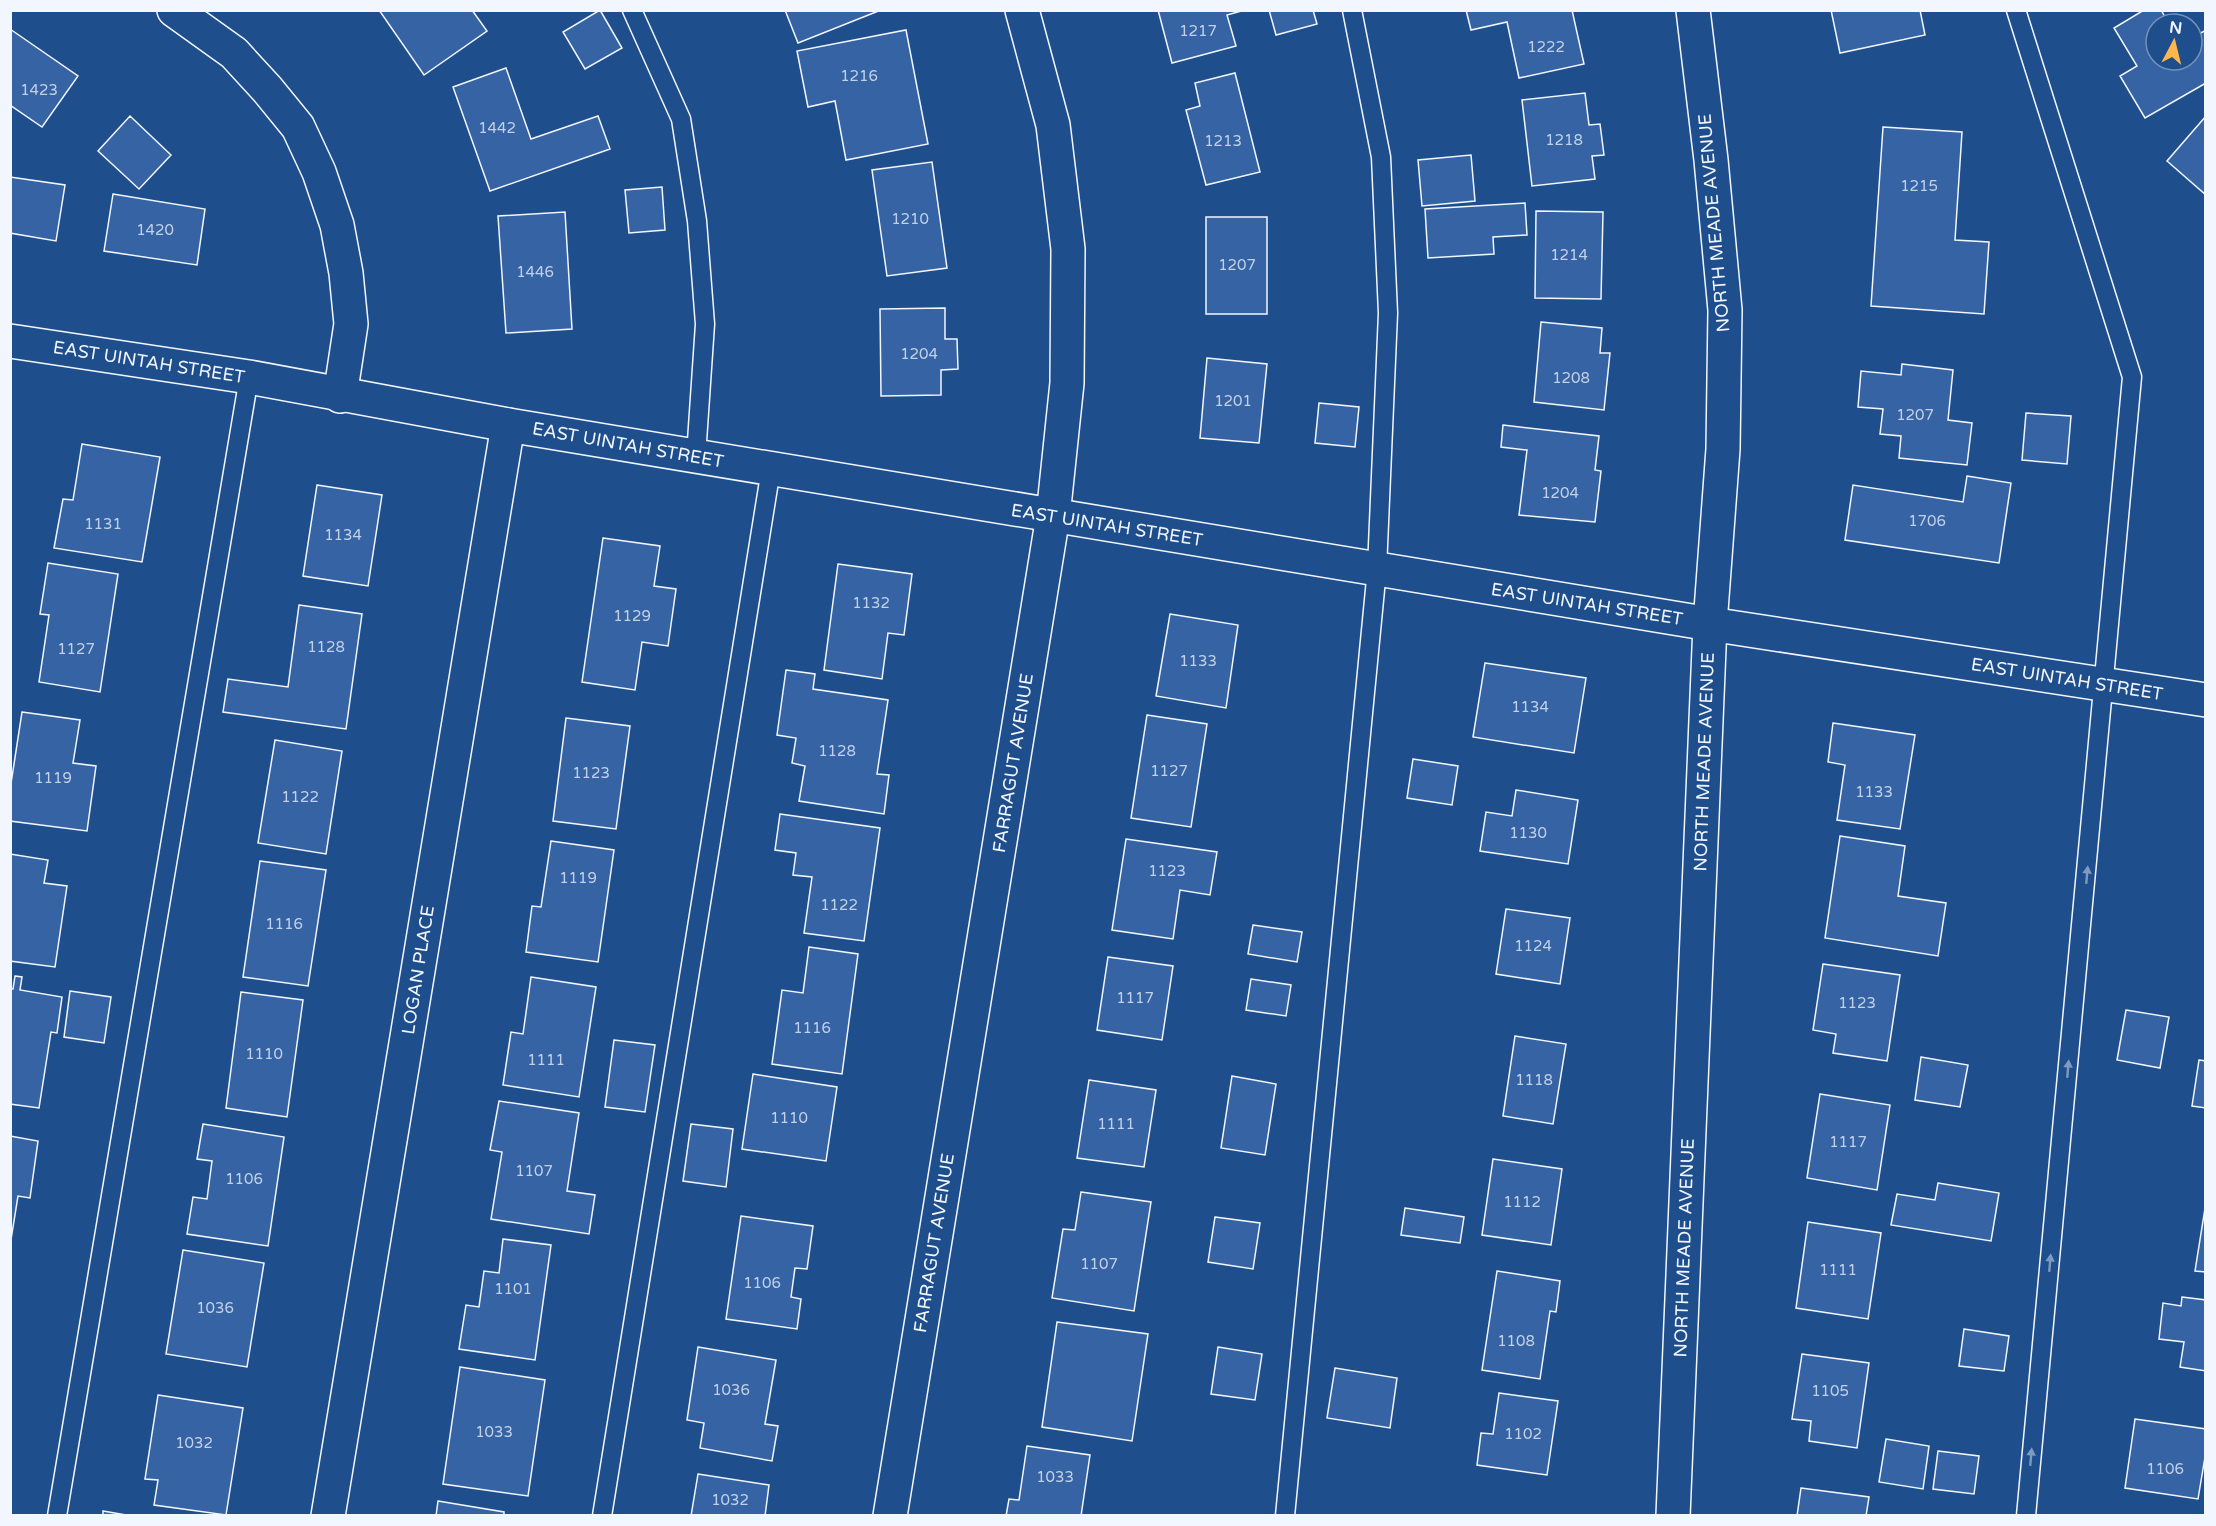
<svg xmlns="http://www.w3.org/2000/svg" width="2216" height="1526" font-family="'Varela Round',sans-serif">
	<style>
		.building { fill: #3563a3; stroke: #f2f6ff; stroke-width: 1.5 }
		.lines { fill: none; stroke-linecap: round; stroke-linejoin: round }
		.service-casing { stroke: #f2f6ff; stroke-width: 21 }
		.minor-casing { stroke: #f2f6ff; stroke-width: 36 }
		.secondary-casing { stroke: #f2f6ff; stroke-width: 36 }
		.service { stroke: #1f4e8c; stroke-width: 18 }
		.minor { stroke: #1f4e8c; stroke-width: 33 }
		.secondary { stroke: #1f4e8c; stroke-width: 33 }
		.oneway { fill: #7e9ac0 }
		.labels { text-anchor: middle; stroke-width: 4.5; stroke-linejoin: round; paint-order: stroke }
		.number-label { font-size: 15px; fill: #c3d1e8 }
		.street-label { font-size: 18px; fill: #f2f6ff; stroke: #1f4e8c }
	</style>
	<rect width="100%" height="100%" fill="#1f4e8c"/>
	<!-- building -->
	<path class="building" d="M379,10h93l15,21 -63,44z
		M600,10l22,38 -37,21 -22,-37z
		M785,10h96l-83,33z
		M1158,10h87l-18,5 9,31 -64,17z
		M1269,10h44l4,14 -41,11z
		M1466,10h106l12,54 -65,14 -12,-56 -36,8z
		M1831,10h89l5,25 -85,18z
		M2144,10h17l8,14h-13v36h36v-22l14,-8v53l-61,35 -25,-42 17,-10 -23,-38z
		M10,29l68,47 -36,51 -32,-22z
		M906,30l22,114 -82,16 -11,-59 -27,6 -11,-56z
		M506,68l25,71 67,-23 12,33 -120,42 -37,-104z
		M1235,73l25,99 -54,13 -20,-75 14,-4 -5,-23z
		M1585,93l4,32 11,-1 4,31 -12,1 3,23 -63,7 -10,-86z
		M130,116l41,39 -32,34 -41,-38z
		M2206,116v79l-39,-34z
		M1883,127l79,5 -7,108 34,2 -5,72 -113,-8z
		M1471,155l4,46 -53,5 -4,-46z
		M932,162l15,106 -60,8 -15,-106z
		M10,177l55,8 -9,56 -46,-8z
		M662,187l3,43 -36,3 -4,-43z
		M113,194l92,15 -8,56 -93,-14z
		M1525,203l2,32 -34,2 1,17 -66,4 -3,-49z
		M1536,211l67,1 -2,87 -66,-1z
		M565,212l7,117 -66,4 -8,-117z
		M1206,217h61v97h-61z
		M945,308v31h12l1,30 -17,1v25l-60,1 -1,-87z
		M1541,322l61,6 -2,25h10l-6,57 -70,-8z
		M1207,358l60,6 -8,79 -59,-5z
		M1902,364l51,6 -5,50 24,3 -5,42 -68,-7 2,-22 -21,-2 3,-25 -25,-2 3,-36 40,4z
		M1319,403l40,4 -4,40 -40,-4z
		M2026,413l45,3 -4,48 -45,-4z
		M1503,425l96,11 -4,34 6,1 -6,51 -76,-7 8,-65 -26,-3z
		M82,444l78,13 -18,105 -88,-14 9,-49 10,1z
		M1967,476l44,7 -12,80 -154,-23 8,-55 110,17z
		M317,485l65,10 -14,91 -65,-10z
		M603,538l57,8 -6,40 22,3 -8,57 -26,-4 -7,48 -53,-8z
		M48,563l70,11 -18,118 -61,-10 10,-67 -9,-1z
		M838,564l74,10 -8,61 -16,-2 -6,46 -58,-9z
		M299,605l63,9 -16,115 -123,-17 5,-33 60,8z
		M1170,614l68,11 -12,83 -70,-12z
		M1485,663l101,15 -12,75 -101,-16z
		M786,670l29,4 -2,15 75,11 -11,74 12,1 -5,39 -85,-13 6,-35 -13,-3 4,-25 -19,-3z
		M22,712l58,8 -7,43 23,3 -9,65 -77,-10v-31z
		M1147,715l60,9 -16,103 -60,-9z
		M566,718l64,8 -14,103 -63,-8z
		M1833,723l82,12 -15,94 -63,-9 8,-55 -17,-3z
		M275,740l67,11 -16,103 -68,-11z
		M1413,759l45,7 -6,39 -45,-7z
		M1516,790l62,10 -10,64 -88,-13 6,-39 26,4z
		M780,814l100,14 -16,113 -60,-8 8,-56 -19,-2 3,-22 -21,-3z
		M1840,836l65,10 -7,50 48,7 -8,53 -113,-18z
		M1126,839l91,13 -7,43 -30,-5 -7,49 -61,-9z
		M551,841l63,9 -16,112 -72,-10 6,-46 9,1z
		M10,854l38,6 -4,23 23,3 -12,81 -45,-6z
		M260,861l66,9 -18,116 -65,-9z
		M1506,909l64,9 -10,66 -64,-10z
		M1253,925l49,7 -5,30 -49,-8z
		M809,947l49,7 -16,120 -70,-10 10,-74 21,3z
		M1108,957l65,9 -11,74 -65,-10z
		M1823,964l77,11 -13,86 -54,-8 3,-19 -23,-4z
		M15,976l7,1 -2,13 42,7 -5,36 -6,-1 -12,76 -29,-4v-115h3z
		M531,977l65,10 -17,110 -76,-12 8,-53 12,2z
		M1251,979l40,6 -5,31 -40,-6z
		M70,991l41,6 -7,46 -40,-6z
		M241,992l62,8 -16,117 -61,-9z
		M2126,1010l43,7 -9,51 -43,-8z
		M1515,1036l51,8 -13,80 -50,-8z
		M614,1040l41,5 -10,67 -40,-5z
		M1921,1057l47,8 -8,42 -45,-7z
		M2199,1060l7,1v47l-14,-2z
		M753,1074l84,13 -11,74 -84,-12z
		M1232,1076l44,8 -11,71 -44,-7z
		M1089,1080l67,10 -12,77 -67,-9z
		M1820,1094l70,11 -13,85 -70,-12z
		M499,1101l80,12 -12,78 28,4 -6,39 -98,-15 11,-67 -12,-2z
		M203,1124l81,13 -16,109 -81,-12 6,-37 14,2 5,-38 -15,-2z
		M691,1124l42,5 -7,58 -43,-6z
		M10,1136l28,5 -8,57 -12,-2 -8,50z
		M1493,1159l69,10 -11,76 -69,-10z
		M1938,1183l61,10 -8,48 -100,-16 6,-31 38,6z
		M1081,1192l70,10 -17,109 -82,-13 11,-69 12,1z
		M2206,1202v70l-11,-1z
		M1405,1208l59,9 -4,26 -59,-8z
		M741,1216l72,10 -6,43 -12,-1 -4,29 10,2 -4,30 -71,-10z
		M1215,1217l45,6 -7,46 -45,-7z
		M1808,1222l73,11 -13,86 -72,-11z
		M503,1239l48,6 -16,115 -76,-11 7,-44 13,2 5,-36 15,2z
		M183,1250l81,13 -17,104 -81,-13z
		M1497,1271l63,10 -4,31 -6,-1 -10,68 -58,-9z
		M2182,1297l24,3v71l-26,-4 4,-25 -25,-3 4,-36 18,3z
		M1057,1322l91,12 -16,107 -90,-14z
		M1964,1329l45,7 -5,35 -45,-5z
		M698,1347l78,13 -11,64 13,2 -6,35 -72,-13 4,-25 -17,-3z
		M1218,1347l44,7 -7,46 -44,-6z
		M1802,1354l67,9 -12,85 -48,-7 2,-20 -19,-2z
		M460,1367l85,13 -17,116 -85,-12z
		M1335,1368l62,10 -7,50 -63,-10z
		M1499,1393l59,8 -11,74 -70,-10 4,-32 12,1z
		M158,1395l85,13 -17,107 -72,-10 4,-25 -13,-1z
		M2135,1419l71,10v22l-8,48 -73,-11z
		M1886,1439l43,7 -6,43 -44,-7z
		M1027,1446l63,9 -9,61h-75l3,-17 10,1z
		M1938,1451l41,5 -5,38 -41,-5z
		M698,1474l71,11 -4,31h-74z
		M1801,1488l68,9 -3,19h-69z
		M438,1501l66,11v4h-68z
		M103,1511l29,5h-29z"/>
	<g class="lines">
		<!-- service casing -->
		<g class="service-casing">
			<path id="service" d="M632,10l49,109 16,102 8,103 -9,132
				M2016,10l116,367 -106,1139
				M57,1516l192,-1139
				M602,1516l169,-1047
				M1285,1516l92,-947 11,-256 -7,-156 -29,-147"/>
		</g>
		<!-- minor casing -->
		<g class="minor-casing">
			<path id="minor" d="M174,10l60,43 33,36 31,38 21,45 18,53 9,48 5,51 -11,72
				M328,1516l180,-1091
				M890,1516l163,-1000 14,-133 1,-134 -15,-124 -31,-115
				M1673,1516l37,-892 13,-175 2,-139 -14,-150 -18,-150"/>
		</g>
		<!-- secondary casing -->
		<g class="secondary-casing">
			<path id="secondary" d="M10,341l239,36 259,48 1202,199 496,76"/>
		</g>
		<!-- service -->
		<use href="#service" class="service"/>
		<!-- minor -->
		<use href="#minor" class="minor"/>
		<!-- secondary -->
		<use href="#secondary" class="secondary"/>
	</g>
	<!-- one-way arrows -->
	<defs><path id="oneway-solid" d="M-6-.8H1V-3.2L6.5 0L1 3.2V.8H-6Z" transform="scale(1.5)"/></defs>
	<g class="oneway">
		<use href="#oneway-solid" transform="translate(2087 875) rotate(-85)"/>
		<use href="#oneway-solid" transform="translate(2068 1069) rotate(-85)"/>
		<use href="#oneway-solid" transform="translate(2050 1263) rotate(-85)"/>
		<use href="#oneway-solid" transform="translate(2031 1457) rotate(-85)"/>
	</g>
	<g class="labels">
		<!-- number labels -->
		<g class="number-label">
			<text x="1198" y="36">1217</text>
			<text x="1546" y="52">1222</text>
			<text x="859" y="81">1216</text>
			<text x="39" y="95">1423</text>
			<text x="497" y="133">1442</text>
			<text x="1564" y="145">1218</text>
			<text x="1223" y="146">1213</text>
			<text x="1919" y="191">1215</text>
			<text x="910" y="224">1210</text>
			<text x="155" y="235">1420</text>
			<text x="1569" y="260">1214</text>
			<text x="1237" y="270">1207</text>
			<text x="535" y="277">1446</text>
			<text x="919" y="359">1204</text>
			<text x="1571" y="383">1208</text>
			<text x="1233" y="406">1201</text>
			<text x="1915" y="420">1207</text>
			<text x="1560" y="498">1204</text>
			<text x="1927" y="526">1706</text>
			<text x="103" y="529">1131</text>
			<text x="343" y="540">1134</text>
			<text x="871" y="608">1132</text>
			<text x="632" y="621">1129</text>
			<text x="326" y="652">1128</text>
			<text x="76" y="654">1127</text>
			<text x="1198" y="666">1133</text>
			<text x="1530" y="712">1134</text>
			<text x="837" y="756">1128</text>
			<text x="1169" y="776">1127</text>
			<text x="591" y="778">1123</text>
			<text x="53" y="783">1119</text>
			<text x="1874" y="797">1133</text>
			<text x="300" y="802">1122</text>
			<text x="1528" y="838">1130</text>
			<text x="1167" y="876">1123</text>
			<text x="578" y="883">1119</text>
			<text x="839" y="910">1122</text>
			<text x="284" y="929">1116</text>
			<text x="1533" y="951">1124</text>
			<text x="1135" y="1003">1117</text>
			<text x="1857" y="1008">1123</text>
			<text x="812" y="1033">1116</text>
			<text x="264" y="1059">1110</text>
			<text x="546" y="1065">1111</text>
			<text x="1534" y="1085">1118</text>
			<text x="789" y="1123">1110</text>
			<text x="1116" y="1129">1111</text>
			<text x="1848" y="1147">1117</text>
			<text x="534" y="1176">1107</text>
			<text x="244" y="1184">1106</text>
			<text x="1522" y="1207">1112</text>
			<text x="1099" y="1269">1107</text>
			<text x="1838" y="1275">1111</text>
			<text x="762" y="1288">1106</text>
			<text x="513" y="1294">1101</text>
			<text x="215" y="1313">1036</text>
			<text x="1516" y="1346">1108</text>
			<text x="731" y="1395">1036</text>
			<text x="1830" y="1396">1105</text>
			<text x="494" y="1437">1033</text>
			<text x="1523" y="1439">1102</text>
			<text x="194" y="1448">1032</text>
			<text x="2165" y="1474">1106</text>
			<text x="1055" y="1482">1033</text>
			<text x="730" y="1505">1032</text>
		</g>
		<!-- street labels -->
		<g class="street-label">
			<text transform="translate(1714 223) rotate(-95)" y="6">NORTH MEADE AVENUE</text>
			<text transform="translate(149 362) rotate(9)" y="6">EAST UINTAH STREET</text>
			<text transform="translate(628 445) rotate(10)" y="6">EAST UINTAH STREET</text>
			<text transform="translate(1107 525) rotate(9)" y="6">EAST UINTAH STREET</text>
			<text transform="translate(1587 604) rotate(9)" y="6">EAST UINTAH STREET</text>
			<text transform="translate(2067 679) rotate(9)" y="6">EAST UINTAH STREET</text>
			<text transform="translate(1704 762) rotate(-88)" y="6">NORTH MEADE AVENUE</text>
			<text transform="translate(1013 763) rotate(-81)" y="6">FARRAGUT AVENUE</text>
			<text transform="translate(418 970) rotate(-81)" y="6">LOGAN PLACE</text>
			<text transform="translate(934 1243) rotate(-81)" y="6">FARRAGUT AVENUE</text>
			<text transform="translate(1684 1248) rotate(-88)" y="6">NORTH MEADE AVENUE</text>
		</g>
	</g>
	<!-- border -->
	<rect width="2216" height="1526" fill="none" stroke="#f2f6ff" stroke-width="24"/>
	<!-- north arrow -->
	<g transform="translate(2174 42) rotate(7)"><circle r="28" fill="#1f4e8c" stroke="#7391ba" stroke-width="1.5"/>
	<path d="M0-4.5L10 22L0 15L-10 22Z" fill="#ffb74d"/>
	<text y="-9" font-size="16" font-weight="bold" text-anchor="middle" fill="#f2f6ff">N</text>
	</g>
</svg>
